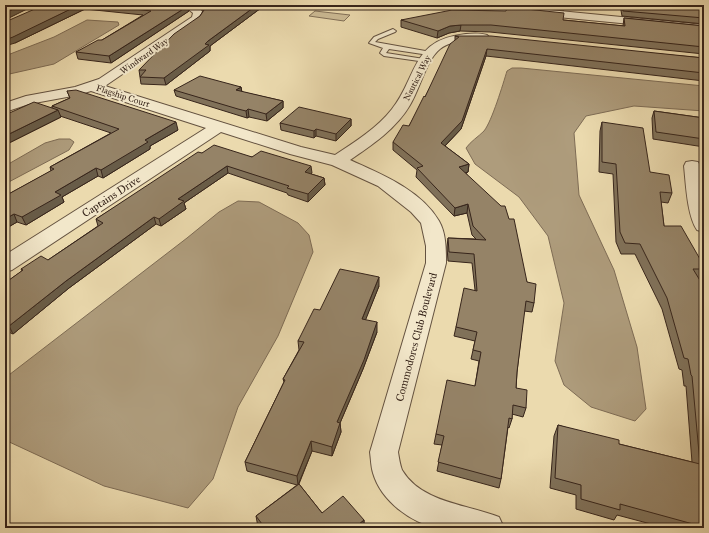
<svg xmlns="http://www.w3.org/2000/svg" width="709" height="533" font-family="'IM FELL Great Primer',serif">
	<style>
		.green { fill: #ccbb95; stroke: #827058 }
		.water { fill: #ae9c7c; stroke: #7e6c55 }
		.lines { fill: none; stroke-linecap: round; stroke-linejoin: round }
		.service-casing { stroke: #645240; stroke-width: 2 }
		.minor-casing { stroke: #645240; stroke-width: 2 }
		.service { fill: #f2e7ca; fill-rule: evenodd }
		.minor { fill: #f2e7ca; fill-rule: evenodd }
		.wall { fill: #807159; stroke: #37251b }
		.shaded-wall { fill: #685c48; stroke: #37251b }
		.building { fill: #958367; stroke: #37251b }
		.labels { text-anchor: middle; stroke-width: 4; stroke-linejoin: round; paint-order: stroke }
		.far-street-label { font-size: 9px; fill: #37251b; stroke: #f2e7ca }
		.street-label { font-size: 11px; fill: #37251b; stroke: #f2e7ca }
	</style>
	<rect width="100%" height="100%" fill="#ebdaae"/>
	<filter id="stains"><feTurbulence type="fractalNoise" baseFrequency=".005" numOctaves="4"/><feColorMatrix values="0 0 0 0 .2 0 0 0 0 .09 0 0 0 0 .02 0 0 0 .5 -.17"/></filter>
	<radialGradient id="worn" r=".72"><stop offset=".6" stop-color="#630" stop-opacity="0"/><stop offset="1" stop-color="#630" stop-opacity=".3"/></radialGradient>
	<!-- green -->
	<path class="green" d="M315,11l35,4 -6,6 -35,-5z"/>
	<!-- water -->
	<path class="water" d="M87,20l31,2 1,3 -65,39 -49,11v-19l49,-19z
		M512,68h9l183,18v25l-70,-5 -48,10 -12,17 5,62 35,75 23,77 9,62 -11,12 -44,-14 -27,-22 -9,-24 9,-58 -16,-67 -29,-39 -44,-33 -9,-16c5,-7 12,-11 18,-17 8,-10 19,-47 23,-60z
		M59,139h11l4,3 -5,8 -64,34v-18l40,-23z
		M238,201l21,1 39,21 11,12 4,17 -35,84 -40,71 -25,72 -25,29 -84,-22 -99,-46v-62l182,-140 32,-26z"/>
	<g class="lines">
		<!-- service casing -->
		<g class="service-casing">
			<path id="service" d="M393,29l3,2 -1,1 -17,7 -3,3 56,10v2l-2,1 -40,-6 -3,4 38,6 3,2 -1,1 -42,-6 -4,-3 3,-5 -14,-5 5,-6z"/>
		</g>
		<!-- minor casing -->
		<g class="minor-casing">
			<path id="minor" d="M183,5c9,0 17,0 21,10l-4,6 -95,65 196,61 34,8c20,-13 42,-27 57,-46 23,-28 20,-65 62,-73 10,-2 23,-4 33,-1l2,2 -2,2c-15,4 -33,-1 -47,10 -14,11 -20,40 -30,56 -14,24 -38,40 -60,55 31,14 71,30 89,61 7,12 7,28 7,42l-48,189c1,6 2,13 4,18 20,33 64,34 97,47l5,11c-20,0 -46,3 -65,0 -27,-4 -58,-27 -66,-55 -2,-6 -2,-14 -3,-21l56,-189v-17l-5,-23 -10,-11 -33,-26 -46,-21 -42,-11 -69,-22 -209,138 -7,2v-17l201,-127 -115,-37 -13,4 -49,9 -24,8v-9l21,-7 49,-9 24,-8 93,-62 1,-4z
				M459,5h38l207,20v6l-240,-23z
				M692,161l6,1c10,15 6,52 6,70l-7,-2c-10,-15 -11,-46 -13,-64l2,-4z"/>
		</g>
		<!-- service -->
		<use href="#service" class="service"/>
		<!-- minor -->
		<use href="#minor" class="minor"/>
	</g>
	<!-- wall -->
	<path class="wall" d="M44,5h143l1,1 1,5 -78,52 -33,-4 -2,-7 26,-12 41,-25 -58,-6 -70,34z
		M202,5h63l-55,41v5l-44,34 -25,-1 -2,-14 61,-54 3,-5z
		M513,5h52l-1,5z
		M620,5h81l3,8v11l-82,-8z
		M624,18l80,8v28l-214,-22 -30,-1 -11,2 -12,5 -36,-11v-7h162l60,6z
		M455,36l249,22v23l-218,-25 -25,73 -16,17 24,18 -1,8 -2,1 61,109 7,21 -2,9 -8,-1 -7,61 -1,16 10,20 -3,9 -11,-3v5l-3,9 -1,-1 -7,52 -2,9 -62,-17 5,-26 -8,-1 2,-10 39,-48 4,-25 -8,-2 4,-18 -21,-5 2,-9 19,-37 -3,-27 -24,-2 -1,-14 1,-9 28,1 -4,-4 -5,-22 -13,3 -38,-39 1,-7 -24,-20v-8l16,-16 16,-29 30,-57z
		M241,87l1,5 41,9v7l-16,13 -18,-4 -2,1 -71,-22 -2,-6z
		M67,91l111,39 -28,16v3l-47,29 -5,-2 -36,21 2,5 -38,23 -9,-3 -12,7v-33l46,-25 -1,-4 61,-34 -51,-17 1,1 -56,28v-30l47,-7v-2l18,-8z
		M654,111l50,7v29l-51,-8 -1,-21z
		M351,119v7l-15,15 -20,-5 -2,2 -33,-8 -1,-7z
		M602,122l48,50 22,21 -4,10 -7,-1 3,24 40,40v7l-3,7h-2l5,7v241h-38l-49,-13 -3,5 -38,-11v-14l-26,-7 4,-52 4,-11 61,19 73,18 -6,-76h-2l-2,-16 -3,-1 -17,-60 -27,-55h-14l-5,-12 -3,-68 -14,-2 1,-41z
		M202,153l50,4 60,16 -1,1 13,4 1,7 -17,17 -20,-7 -1,-2 -59,-20 -44,30 2,6 -25,17 -5,-2 -87,64 -56,46 -7,-3h-1v-48l17,-12 -1,-2 27,-9 50,-34 -2,-7z
		M379,286l-14,34 12,12 -14,37 -23,54 1,9 -9,24 -20,-5 -13,33 23,29 42,7v8h-105l-1,-1 -2,-11 41,-31 -50,-14 -2,-9 39,-80 -1,-3 16,-29 -1,-9 22,-31z"/>
	<!-- shaded-wall -->
	<path class="shaded-wall" d="M22,5h13l-30,15v-7z
		M79,5h5l1,4 -70,34 -10,3v-6z
		M257,5h8l-55,41v5l-44,34 -2,-7 44,-37z
		M188,6l1,5 -78,52 -2,-7z
		M461,25l-1,6 -11,2 -12,5 1,-7 12,-5z
		M487,49l-1,7 -25,73 -21,22 1,-8z
		M241,87l1,7 -6,-4z
		M283,101v7l-16,13 -1,-7z
		M248,109l1,8 -2,1 -1,-7z
		M58,110l3,7 -56,28v-9z
		M351,119v7l-15,15v-7z
		M176,122l2,8 -28,16v3l-47,29 -2,-8 44,-30z
		M316,129v7l-2,2v-7z
		M469,164l-1,8 -10,3 1,-8z
		M227,166l1,7 -44,30 2,6 -25,17 -2,-7 19,-20z
		M311,166l1,7 -7,7v-8z
		M96,168l2,8 -36,21 2,5 -38,23 -4,-8 33,-25z
		M324,178l1,7 -17,17v-8z
		M468,204l-1,9 -13,3 1,-8z
		M14,214l3,8 -12,7v-10z
		M154,217l2,7 -87,64 -56,46 -4,-8 57,-45z
		M379,277v9l-17,43v-10z
		M377,322v10l-14,37 -23,54 1,9 -9,24v-9l5,-25z
		M311,441l1,10 -14,34 -1,-9z
		M364,520v8h-10z"/>
	<!-- building -->
	<path class="building" d="M5,5h17l-17,8z
		M44,5h35l-66,32 -8,3v-18z
		M101,5h86l1,1 -79,50 -33,-4 22,-12h4l49,-29z
		M202,5h55l-49,36 -3,3 4,1 -45,33 -24,-1 6,-7h-7l35,-36 26,-18 4,-6z
		M622,5h79l3,8v5l-81,-7z
		M507,7l57,6 -1,7 62,6 -1,-8 80,8v21l-213,-22h-30l-11,1 -12,5 -37,-11 51,-10 54,1z
		M455,36h36l213,22v15l-217,-24 -25,72 -21,22 28,21 -10,3 42,39h4l4,13h5l13,63 9,2 -2,19 -8,-2 -9,71 -1,16 11,2 -1,18 -13,-3 -1,14 -3,-1 -8,61 -63,-17 6,-26 -8,-2 11,-54 28,6 6,-34 -8,-2 4,-18 -21,-5 8,-39 13,3 -3,-37 -25,-2 -1,-14 38,2 -13,-14 -5,-22 -13,4 -38,-40 6,-2 -30,-24 10,-17 6,1 15,-30 1,1 25,-53 9,-7z
		M200,76l41,11 -5,3 47,11 -17,13 -18,-5 -2,2 -8,-2 -64,-19z
		M76,90l100,32 -31,18 3,2 -47,28 -5,-2 -41,24 6,3 -39,22 -8,-3 -9,5v-23l49,-27 -4,-2 69,-38 -67,-23 18,-8 -3,-7z
		M34,102l24,8 -53,26v-21z
		M299,107l52,12 -15,15 -20,-5 -2,2 -34,-8z
		M654,111l50,7v21l-48,-7z
		M602,122l41,6 7,44 19,3 3,18 -12,-1 4,34h17l23,40v3h-11l11,18v240l-84,-23v6l-39,-11v-14l-26,-7 3,-53 61,15v4l81,20 -8,-88 -1,-1 -3,-16 -4,-1 -17,-60 -27,-54 -15,-1 -5,-11 -4,-68 -14,-2z
		M214,145l38,12 9,-6 50,15 -6,6 19,6 -16,16 -21,-6 2,-2 -62,-20 -49,33 6,2 -25,18 -5,-2 -88,64 -57,45 -4,-1v-42l18,-13 -2,-1 20,-13 7,4 55,-37 -7,-4 102,-67 4,1z
		M340,269l39,8 -17,42 15,3 -13,38 -27,62 3,1 -8,24 -21,-6 -14,35 -52,-14 40,-82 -2,-1 21,-37 -6,-1 16,-32 6,1z
		M299,484l23,29 21,-17 21,24 -10,8h-89l-9,-12z"/>
	<g class="labels">
		<!-- far-street labels -->
		<g class="far-street-label">
			<text transform="translate(144 56) rotate(-35)" y="3">Windward Way</text>
			<text transform="translate(417 78) rotate(-63)" y="3">Nautical Way</text>
			<text transform="translate(123 96) rotate(18)" y="3">Flagship Court</text>
		</g>
		<!-- street labels -->
		<g class="street-label">
			<text transform="translate(111 196) rotate(-33)" y="4">Captains Drive</text>
			<text transform="translate(416 337) rotate(-75)" y="4">Commodores Club Boulevard</text>
		</g>
	</g>
	<!-- margin -->
	<rect width="709" height="533" fill="none" stroke="#ebdaae" stroke-width="20"/>
	<rect x="6" y="6" width="697" height="521" fill="none" stroke="#37251b" stroke-width="2"/>
	<rect x="10" y="10" width="689" height="513" fill="none" stroke="#37251b"/>
	<rect width="100%" height="100%" filter="url(#stains)"/>
	<rect width="100%" height="100%" fill="url(#worn)"/>
</svg>
